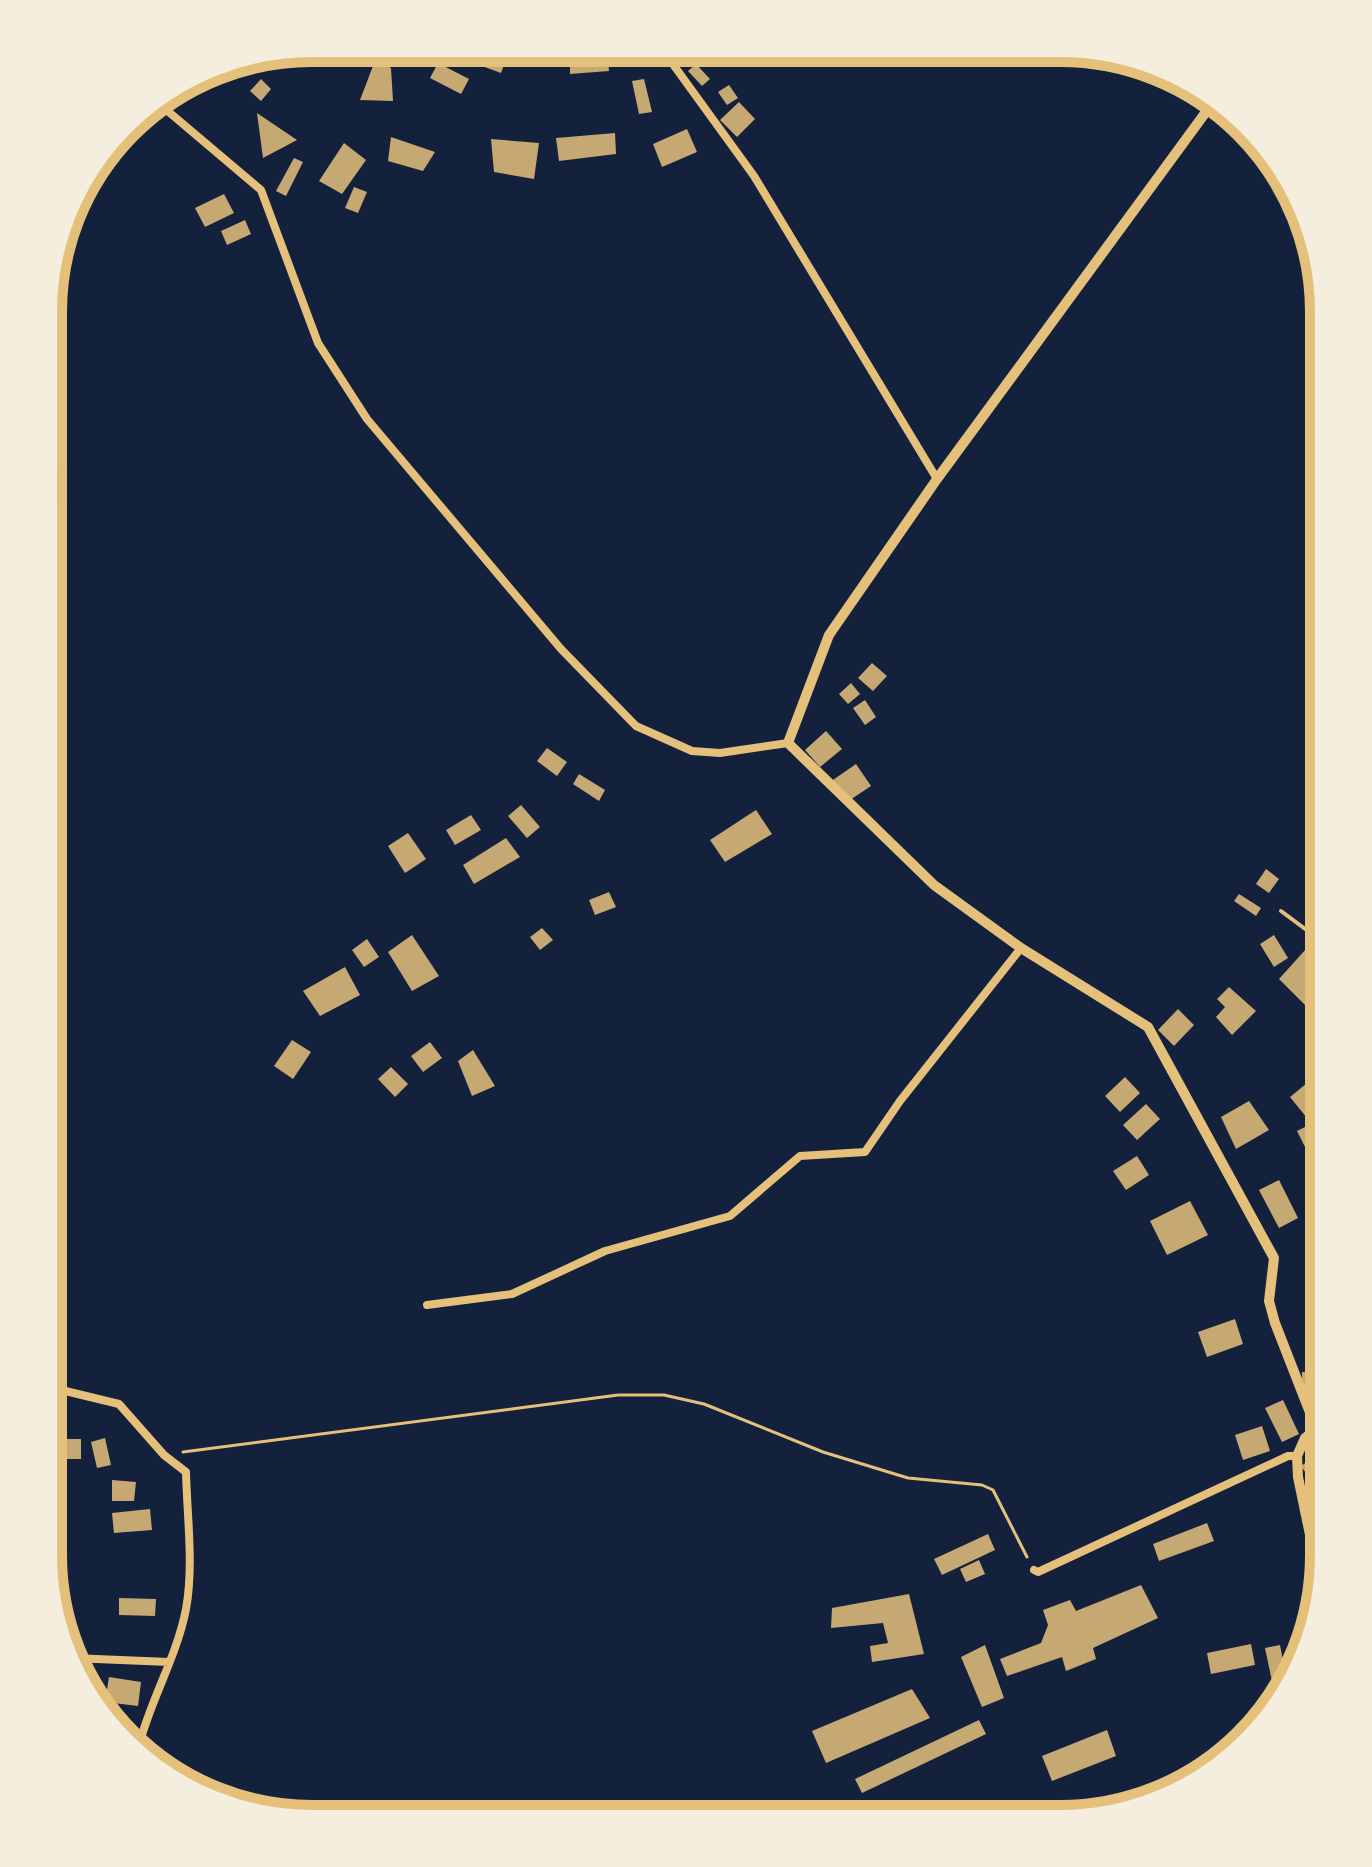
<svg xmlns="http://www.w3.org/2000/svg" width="1372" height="1867" font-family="'Noto Serif',serif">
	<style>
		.building { fill: #c6a872 }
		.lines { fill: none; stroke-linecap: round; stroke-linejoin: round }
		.path { stroke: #e5c07b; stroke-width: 3 }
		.service { stroke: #e5c07b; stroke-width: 4 }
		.minor { stroke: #e5c07b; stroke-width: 8 }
		.tertiary { stroke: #e5c07b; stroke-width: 10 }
		.rim { fill: none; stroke: #e5c07b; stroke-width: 10 }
	</style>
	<rect width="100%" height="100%" fill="#14213d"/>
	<!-- building -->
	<path class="building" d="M488,49h22l-9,24 -19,-7z
		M607,52l2,19 -39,3v-19z
		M376,58l15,10 2,33 -33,-1z
		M438,63l31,16 -8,15 -31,-16z
		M696,64l14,15 -8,7 -14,-15z
		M261,79l10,10 -10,12 -11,-10z
		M644,79l8,33 -13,2 -7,-33z
		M729,85l9,13 -11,7 -9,-13z
		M739,102l16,17 -18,18 -17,-17z
		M257,113l40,27 -34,18z
		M687,129l10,23 -35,15 -9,-23z
		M615,133l1,21 -57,7 -3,-23z
		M391,137l44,15 -12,19 -35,-10z
		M491,139l48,4 -5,36 -40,-7z
		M344,143l22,17 -24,34 -23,-13z
		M294,158l9,4 -17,34 -10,-5z
		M354,187l13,5 -9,21 -13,-5z
		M224,194l10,19 -29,14 -10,-19z
		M245,220l6,14 -24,11 -6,-14z
		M872,663l15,13 -14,15 -15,-13z
		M851,683l9,11 -12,10 -9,-10z
		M865,700l11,17 -11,8 -12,-17z
		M826,731l16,18 -22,18 -15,-17z
		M547,748l20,14 -10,14 -20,-15z
		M856,764l15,22 -27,18 -14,-22z
		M579,774l26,16 -6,11 -26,-17z
		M521,805l19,22 -13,11 -19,-22z
		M756,810l16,24 -47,28 -15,-22z
		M471,815l10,15 -26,15 -9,-15z
		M408,833l18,26 -21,14 -17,-27z
		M506,838l14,19 -46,27 -11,-19z
		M1324,846v49l-10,-7 5,-10 -9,-5z
		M1266,869l13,10 -10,14 -13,-9z
		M609,892l7,15 -21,8 -6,-15z
		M1239,894l22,14 -5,8 -22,-15z
		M542,928l11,12 -13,10 -10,-13z
		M412,935l27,41 -27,15 -24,-39z
		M1274,935l14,23 -14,9 -14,-23z
		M367,939l12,18 -15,10 -12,-17z
		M1306,949l18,16v28l-15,16 -30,-30z
		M345,967l15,28 -40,21 -17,-25z
		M1229,987l27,24 -24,24 -16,-18 9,-10 -8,-8z
		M1178,1009l16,16 -20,21 -16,-16z
		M292,1040l19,12 -18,27 -19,-13z
		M430,1042l12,16 -19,14 -12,-16z
		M473,1050l22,36 -23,10 -14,-35z
		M391,1067l17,17 -13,13 -17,-18z
		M1125,1077l15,16 -20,19 -15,-16z
		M1307,1083l17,20 -17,15 -17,-21z
		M1249,1101l20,29 -33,19 -15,-32z
		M1146,1104l14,15 -23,21 -14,-15z
		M1317,1121l7,13v6l-18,9 -9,-18z
		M1137,1156l12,19 -23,15 -13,-19z
		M1279,1180l19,38 -19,10 -20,-38z
		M1190,1201l18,34 -41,20 -17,-34z
		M1324,1220v30l-4,2 -14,-21z
		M1324,1312v23l-8,3 -10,-19z
		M1235,1319l8,25 -36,13 -9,-25z
		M1324,1342l-1,16 -11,3 -4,-15z
		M1315,1371l1,20h-14v-19z
		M1283,1400l16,34 -17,8 -17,-34z
		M1262,1426l8,25 -27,9 -8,-25z
		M105,1438l6,27 -14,3 -6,-26z
		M62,1439h19v20h-19z
		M1314,1457l9,13 -13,9 -9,-13z
		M112,1480l24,2 -2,19h-22z
		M150,1509l2,21 -38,3 -2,-20z
		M1207,1523l7,18 -55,20 -6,-17z
		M988,1534l7,16 -53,25 -8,-16z
		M979,1560l6,14 -19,8 -6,-13z
		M1141,1585l17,33 -65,30 3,11 -30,12 -4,-14 -55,19 -7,-17 41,-16 7,-18 -5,-15 27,-10 6,11z
		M909,1594l15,60 -52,8 -2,-16 18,-3 -5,-20 -52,5 1,-20z
		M119,1598l37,1 -1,17 -36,-1z
		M1251,1644l4,21 -44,9 -4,-21z
		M985,1645l19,53 -22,9 -21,-50z
		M1280,1645l7,36 -10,24 -12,-57z
		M109,1677l32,5 -3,24 -33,-4z
		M912,1689l18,29 -104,45 -14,-32z
		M979,1720l7,14 -124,59 -7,-14z
		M1107,1730l9,26 -64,25 -10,-25z"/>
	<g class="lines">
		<!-- path -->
		<path class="path" d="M183,1452l435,-57h46l40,9 119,48 85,26 74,7 11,5 34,67"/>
		<!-- service -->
		<path class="service" d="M1281,911l43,32"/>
		<!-- minor -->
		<path class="minor" d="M657,49l10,7 87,120 183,303
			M157,102l104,88 57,153 49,76 194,230 75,77 56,25 28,2 68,-10
			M427,1305l85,-11 93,-43 125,-35 70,-60 65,-4 35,-51 121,-153
			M48,1390l5,-2 66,16 45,51 22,17c1,44 8,94 0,137 -9,47 -35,90 -47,136
			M1034,1570l4,2 250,-116h9
			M72,1658l97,4"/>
		<!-- tertiary -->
		<path class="tertiary" d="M1214,101l-277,378 -108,156 -41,108 146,142 87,63 127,79 126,231 -5,43 6,22 41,105
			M1320,1583l-22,-106 -1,-21 8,-18 18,-15"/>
	</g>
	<!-- crop -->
	<path d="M0 0H1372V1867H0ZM312 62H1060A250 250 0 0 1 1310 312V1555A250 250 0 0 1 1060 1805H312A250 250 0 0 1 62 1555V312A250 250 0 0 1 312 62Z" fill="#f5edde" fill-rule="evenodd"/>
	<path class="rim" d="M312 62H1060A250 250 0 0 1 1310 312V1555A250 250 0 0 1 1060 1805H312A250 250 0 0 1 62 1555V312A250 250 0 0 1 312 62Z"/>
</svg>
